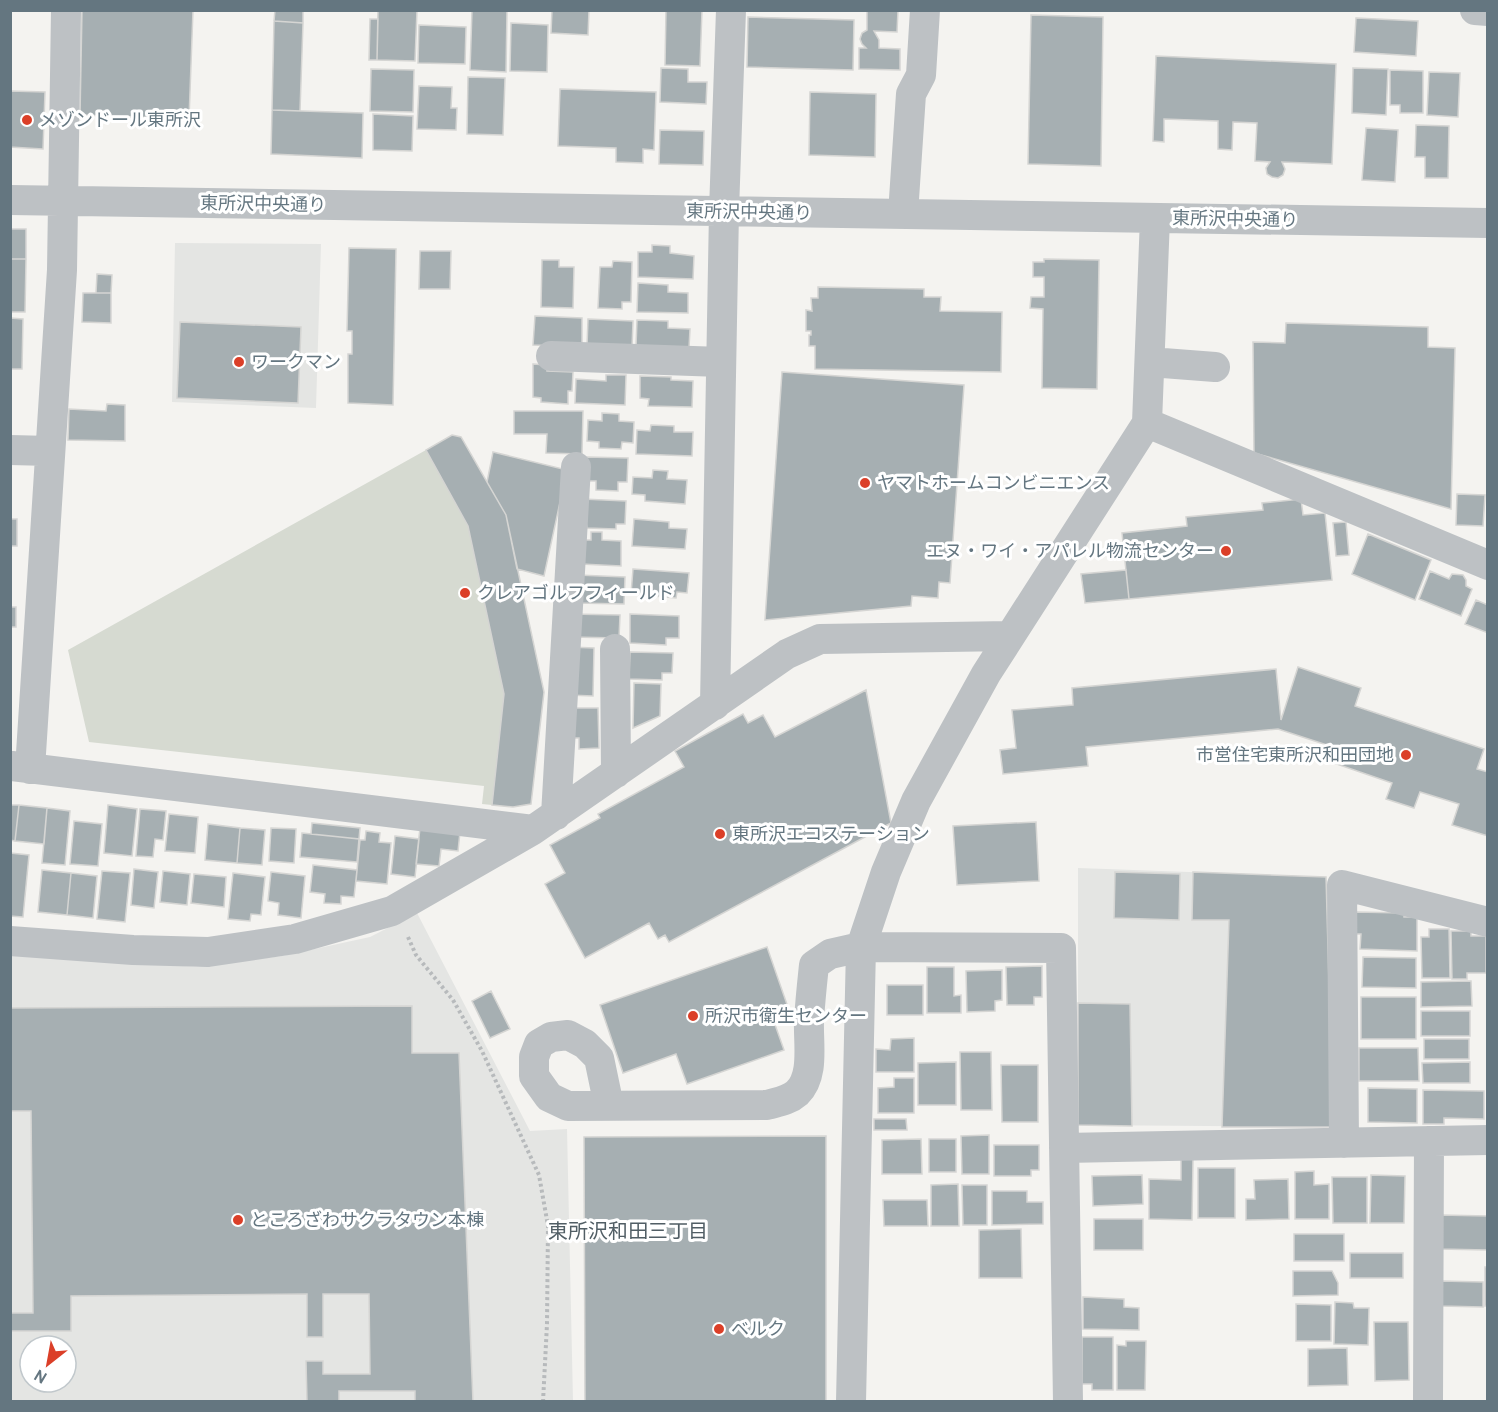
<svg xmlns="http://www.w3.org/2000/svg" width="1498" height="1412" font-family="Overpass,'Noto Sans JP',sans-serif">
	<style>
		.built { fill: #e4e5e3; fill-rule: evenodd }
		.green { fill: #d6dad1 }
		.building { fill: #a6afb2; stroke: #d5d5d3; stroke-width: 1.5; fill-rule: evenodd }
		.lines { fill: none; stroke-linecap: round; stroke-linejoin: round }
		.path { stroke: #b7babc; stroke-width: 4; stroke-dasharray: 3 3; stroke-linecap: butt }
		.minor { stroke: #bdc1c4; stroke-width: 30 }
		.poi-dot { fill: #db3f28; stroke: #fff; stroke-width: 2 }
		.labels { text-anchor: middle; stroke-width: 6; stroke-linejoin: round; paint-order: stroke }
		.poi-label { font-size: 18px; fill: #647680; stroke: #fff; text-anchor: start }
		.street-label { font-size: 18px; fill: #647680; stroke: #fff }
		.neighbourhood-label { font-size: 20px; fill: #515e65; stroke: #fff }
	</style>
	<rect width="100%" height="100%" fill="#f4f3f0"/>
	<!-- built -->
	<path class="built" d="M175,243l146,1 -5,164 -144,-6z
		M1078,868l248,9 7,250 -255,-2z
		M417,913l113,218 37,-2 6,272h-562l-1,-449 186,15 86,-11 88,-19zM30,1346h36v36h-36z"/>
	<!-- green -->
	<path class="green" d="M426,450l42,76 36,168 -12,111 -10,-1 2,-18 -395,-44 -21,-92z"/>
	<!-- building -->
	<path class="building" d="M82,10h111l-4,109 -109,-4z
		M275,10h28v13l-29,-2z
		M378,10h39l-2,51 -38,-1z
		M472,10h35l-1,62 -36,-2z
		M552,10h37l-1,25 -37,-2z
		M666,10h36l-2,56 -35,-1z
		M867,10h31l-1,22 -23,-1 5,9v8l21,1v21l-41,-1v-21h7l-4,-4 -2,-5 2,-6 5,-3z
		M1031,15l72,2 -2,149 -73,-2z
		M748,17l106,3 -1,50 -106,-3z
		M1356,18l62,3 -2,35 -62,-4z
		M370,19h8l-1,41h-8z
		M274,21l29,2 -3,88 -28,-1z
		M511,23l37,2 -1,47 -37,-1z
		M419,25l47,2 -1,37 -47,-1z
		M1156,56l180,8 -4,100 -50,-2 3,7 -2,6 -5,3 -6,-1 -5,-3 -1,-6 4,-6 -15,-1 2,-38 -24,-1 -1,28 -14,-1v-28l-54,-2v23l-11,-1z
		M661,68l27,1v13h19l-1,22 -46,-2z
		M1353,68l35,1 -2,46 -34,-2z
		M371,69l43,1 -1,42 -43,-1z
		M1390,70l33,1v42h-23v-8h-10z
		M1429,72l31,1 -2,44 -31,-2z
		M468,77l37,1 -2,57 -36,-1z
		M419,86l33,1 -1,21h6l-1,22 -39,-1z
		M560,89l96,3 -2,58 -11,-1v14l-27,-1v-14l-58,-2z
		M10,91l35,1 -2,57 -33,-2z
		M810,92l66,2 -1,63 -66,-2z
		M272,110l91,3 -1,45 -91,-4z
		M373,114l40,2 -1,35 -39,-1z
		M1416,125l33,1 -1,52h-23v-21h-10z
		M1366,128l32,2 -3,52 -33,-2z
		M660,130l44,1 -1,34 -44,-1z
		M10,229h16v30h-16z
		M652,245l18,1v7l24,3 -1,23 -55,-2v-25h14z
		M349,248l47,1 -3,156 -45,-2v-49h4v-23h-5z
		M420,251h31l-1,38h-31z
		M10,259h16l-1,53h-15z
		M1044,259l55,1 -2,129 -55,-1 1,-79 -13,-1 1,-11h13v-20h-11v-15h11z
		M542,260h17v7h15l-1,41 -32,-1z
		M613,261l19,1 -1,40h-9v7l-24,-1 2,-41h12z
		M97,274l15,1 -1,18h-15z
		M638,283l30,2v7l20,1v20l-51,-1z
		M818,287l106,2v8h17l-1,14 62,1 -1,60 -186,-3v-23h-6v-11h2v-4h-5v-21l6,1 -1,-13h7z
		M83,293h28v30l-29,-1z
		M535,316l47,2v29l-49,-2z
		M10,318l13,1 -1,50h-12z
		M588,319l45,2 -1,27 -45,-2z
		M637,320l31,1v7l22,1 -1,19 -53,-2z
		M180,322l121,5 -3,76 -121,-5z
		M1286,323l142,4v20l27,1 -4,161 -197,-56 -1,-111 32,1z
		M533,364l14,1v6l26,1 -1,19h-4v13l-27,-2v-4l-8,-1z
		M782,372l182,13 -14,198 -11,-1 -1,16 -26,-2 -1,10 -146,14z
		M606,375h20l-1,30 -50,-2 1,-24 30,2z
		M640,376l31,1v3l22,1 -1,26 -44,-1 1,-7 -9,-1z
		M107,404l18,1v36l-57,-1 1,-31 37,2z
		M514,411h69l-1,43 -36,-1 1,-19h-33z
		M602,413l17,1v7l15,1 -1,21 -11,-1 -1,7 -22,-1v-6l-12,-1 1,-21 14,1z
		M651,425l23,1v6h19l-1,24 -56,-2 1,-24 13,1z
		M452,435l9,2 45,78 38,177 -13,112 -18,3 -21,-2 12,-111 -36,-168 -42,-76z
		M493,452l74,18 -23,106 -27,-7 -11,-54 -19,-33z
		M587,457l41,1 -1,24h-9v9l-22,-1v-9h-9z
		M653,470l15,1 -1,8 20,1 -2,24 -40,-3v-6l-13,-1 1,-17 19,1z
		M1457,494l28,1 -2,31 -27,-1z
		M582,499l44,2 -1,23h-9v5l-29,-1z
		M1301,499l2,16 22,-2 7,67 -203,19 -7,-66 65,-7 -1,-9 77,-7 -1,-7z
		M10,519h7v27h-7z
		M634,519l35,3v6l18,1 -2,20 -53,-3z
		M1346,522l3,33 -13,1 -3,-33z
		M591,532h11v8l19,1v25l-40,-2 1,-24h9z
		M1368,534l63,26 -16,40 -63,-26z
		M633,569l56,4 -2,20 -10,-1 -1,6 -45,-4z
		M1126,570l3,29 -44,4 -4,-29z
		M1430,571l19,8 3,-5 11,1 3,5v6l6,3 -11,27 -42,-17z
		M577,575l48,2 -1,27 -48,-1z
		M1476,600l12,5v28l-23,-9z
		M10,607h6v20h-6z
		M571,614l49,1 -1,23 -48,-1z
		M630,614l49,2v22h-13v7l-36,-2z
		M569,647l25,1 -1,48 -25,-1z
		M630,652l43,1 -1,20h-10v7l-33,-1z
		M1298,667l63,21 -6,18 129,43 -7,20 11,3v64l-36,-11 7,-21 -39,-12 -6,16 -28,-9 6,-16 -64,-22 5,-14 -55,-18 -192,18 2,19 -85,8 -3,-24 16,-2 -4,-38 61,-5 -1,-17 204,-19 5,51z
		M634,683l27,1 -1,32 -27,12z
		M866,690l25,133 -222,119 -4,-7 -7,4 -9,-16 -64,35 -40,-74 20,-11 -15,-28 50,-27 -2,-4 86,-47 -9,-16 68,-37 5,9 15,-8 12,22z
		M565,708h33l1,40 -20,1v-11h-12z
		M10,805h9l-4,36 -5,-1z
		M19,805l28,3 -3,36 -29,-3z
		M108,805l29,4 -5,47 -28,-3z
		M47,808l23,3 -5,54 -23,-2z
		M140,809l26,2 -3,29 -8,-1 -2,18 -17,-1z
		M169,814l29,3 -3,36 -30,-2z
		M74,821l28,3 -4,42 -28,-2z
		M1036,822l3,59 -82,4 -4,-59z
		M312,823l48,5 -1,11 -48,-5z
		M208,824l32,4 -3,35 -32,-3z
		M240,828l25,2 -3,35 -25,-2z
		M271,828l25,1 -2,34 -25,-2z
		M420,828l40,4 -2,19 -17,-2 -2,17 -23,-2z
		M366,831l14,2 -1,9 12,1 -4,41 -31,-3 4,-41h5z
		M302,833l57,6 -2,23 -57,-5z
		M395,836l24,3 -4,38 -24,-3z
		M10,853l19,2 -6,62 -13,-1z
		M313,865l44,5 -3,27 -13,-1v8l-17,-1 1,-9 -15,-2z
		M134,869l24,3 -4,36 -23,-3z
		M42,870l29,3 -4,42 -29,-3z
		M102,871l28,2 -5,49 -28,-3z
		M163,871l27,3 -3,31 -27,-3z
		M271,872l34,4 -4,42 -23,-3 1,-12 -11,-2z
		M1115,872l65,2 -1,46 -65,-2z
		M1193,872l133,5 7,250h-111l7,-207h-37z
		M71,873l26,3 -4,42 -26,-3z
		M233,873l32,4 -4,38 -10,-1 -1,7 -22,-2z
		M194,874l32,3 -2,30 -33,-4z
		M1356,912l48,1v4h13v34l-57,-2 1,-15h-5z
		M1429,929h20l1,49h-28l-1,-41h8z
		M1451,931h20v5h15v37h-19v6h-15z
		M767,947l23,66 -17,6 11,31 -97,34 -11,-30 -53,19 -23,-68z
		M1363,957l53,1v30l-54,-1z
		M1042,966v31h-8v8h-27l-1,-38z
		M927,967h27v29l7,-1v18h-34z
		M1002,970v30l-7,1v10l-28,1 -1,-41z
		M1471,981l1,25 -51,1v-25z
		M887,985h36v30h-36z
		M491,991l19,38 -20,9 -18,-37z
		M1361,997h55v42h-55z
		M1078,1003l52,1 2,122 -54,-1z
		M412,1006v47h47l14,349h-463v-394zM30,1346h36v36h-36z
		M1421,1011h49v25h-49z
		M914,1038v34h-38v-23l14,1 1,-11z
		M1424,1039h45v20h-45z
		M1359,1048h59l1,33h-60z
		M960,1052h31l1,58h-31z
		M956,1062v43h-38v-42z
		M1470,1062v21h-47l-1,-20z
		M1001,1065h37v57h-36z
		M894,1078h20v35h-36v-25l16,-1z
		M1368,1088l49,1v34l-49,-1z
		M1423,1090l61,1v28l-40,-1v6h-21z
		M10,1111h21l2,202h-23z
		M874,1119h32l1,11h-33z
		M989,1135v39h-27l-1,-38z
		M826,1136v266h-241l-1,-265z
		M921,1139l1,35h-40v-34z
		M929,1139h27v33h-27z
		M994,1145h45v25h-8v6h-37z
		M1181,1159h12l-1,61 -43,-1v-40l32,1z
		M1198,1168h37v50h-37z
		M1314,1171v14l15,-1v35h-34v-47z
		M1142,1175l1,29 -50,2 -1,-30z
		M1371,1175l34,1 -1,47h-34z
		M1332,1177h35v46h-34z
		M1288,1179l1,40 -43,1v-21h9l-1,-19z
		M958,1184l1,42h-28v-41z
		M962,1185h25v40h-24z
		M992,1191h35v11h16v22l-51,1z
		M883,1200h44l1,26h-44z
		M1439,1215l49,1v34l-49,-1z
		M1094,1219h49v31h-49z
		M1021,1229l1,49h-43v-48z
		M1294,1234h50v27h-50z
		M1350,1253h53v25h-53z
		M1485,1267h3v39h-3z
		M1293,1271h39l6,12v12l-45,1z
		M1441,1281l42,1v25l-42,-1z
		M307,1294v43h16v-43h46l1,80h-47v-13h-17l1,41h-297v-71h61v-35zM30,1346h36v36h-36z
		M1083,1297l41,2v8l15,1v22l-56,-1z
		M1335,1302l18,1 1,5h15l-1,37 -34,-1z
		M1296,1304l35,1v36h-35z
		M1374,1322h34l1,58 -34,1z
		M1082,1337h31v53h-21v-6h-10z
		M1126,1341h20l-1,49h-28v-45l9,1z
		M1347,1348l1,37 -40,1v-37z
		M339,1391h76v11h-76z"/>
	<g class="lines">
		<!-- path -->
		<path class="path" d="M408,937l8,18 37,45 29,51 57,124 9,51 -1,98 -4,78"/>
		<!-- minor -->
		<path class="minor" d="M1475,10l13,1
			M10,200l1478,23
			M903,214l8,-120 10,-19 4,-65
			M551,356l170,6
			M1150,362l65,5
			M1147,423l341,142
			M10,450l40,1
			M615,649l1,124
			M715,705l9,-494 7,-201
			M12,766l521,64
			M30,769l32,-499 4,-260
			M556,815l20,-348
			M10,941l123,9 75,2 87,-13 97,-28 141,-81 254,-176 33,-15 190,-3
			M609,1106l-10,-48 -14,-14 -17,-9 -17,2 -12,7 -5,13v19l15,21 19,9 199,-1c10,-3 21,-4 30,-12 18,-17 11,-50 12,-72 1,-19 3,-37 5,-56l16,-11 31,-7 200,1 7,454
			M1344,1143l-2,-258 146,37
			M1064,1148l424,-8
			M851,1402l10,-455 25,-75 30,-71 70,-127 161,-251 8,-205
			M1428,1402l1,-261"/>
	</g>
	<!-- markers -->
	<g class="poi-dot">
		<circle cx="27" cy="120" r="6"/>
		<circle cx="239" cy="362" r="6"/>
		<circle cx="865" cy="483" r="6"/>
		<circle cx="1226" cy="551" r="6"/>
		<circle cx="465" cy="593" r="6"/>
		<circle cx="1406" cy="755" r="6"/>
		<circle cx="720" cy="834" r="6"/>
		<circle cx="693" cy="1016" r="6"/>
		<circle cx="238" cy="1220" r="6"/>
		<circle cx="719" cy="1329" r="6"/>
	</g>
	<g class="labels">
		<!-- poi labels -->
		<g class="poi-label">
			<text x="39" y="126">メゾンドール東所沢</text>
			<text x="251" y="368">ワークマン</text>
			<text x="877" y="489">ヤマトホームコンビニエンス</text>
			<text x="1214" y="557" text-anchor="end">エヌ・ワイ・アパレル物流センター</text>
			<text x="477" y="599">クレアゴルフフィールド</text>
			<text x="1394" y="761" text-anchor="end">市営住宅東所沢和田団地</text>
			<text x="732" y="840">東所沢エコステーション</text>
			<text x="705" y="1022">所沢市衛生センター</text>
			<text x="250" y="1226">ところざわサクラタウン本棟</text>
			<text x="731" y="1335">ベルク</text>
		</g>
		<!-- street labels -->
		<g class="street-label">
			<text transform="translate(263 204) rotate(1)" y="6">東所沢中央通り</text>
			<text transform="translate(749 212) rotate(1)" y="6">東所沢中央通り</text>
			<text transform="translate(1235 219) rotate(1)" y="6">東所沢中央通り</text>
		</g>
		<!-- neighbourhood labels -->
		<g class="neighbourhood-label">
			<text x="628" y="1238">東所沢和田三丁目</text>
		</g>
	</g>
	<!-- border -->
	<rect width="1498" height="1412" fill="none" stroke="#647680" stroke-width="24"/>
	<!-- north arrow -->
	<g transform="translate(48 1364) rotate(211)"><circle r="28" fill="#ffffff" stroke="#c1c8cc" stroke-width="1.5"/>
	<path d="M0-4.5L10 22L0 15L-10 22Z" fill="#db3f28"/>
	<text y="-9" font-size="16" font-weight="bold" text-anchor="middle" fill="#647680">N</text>
	</g>
</svg>
